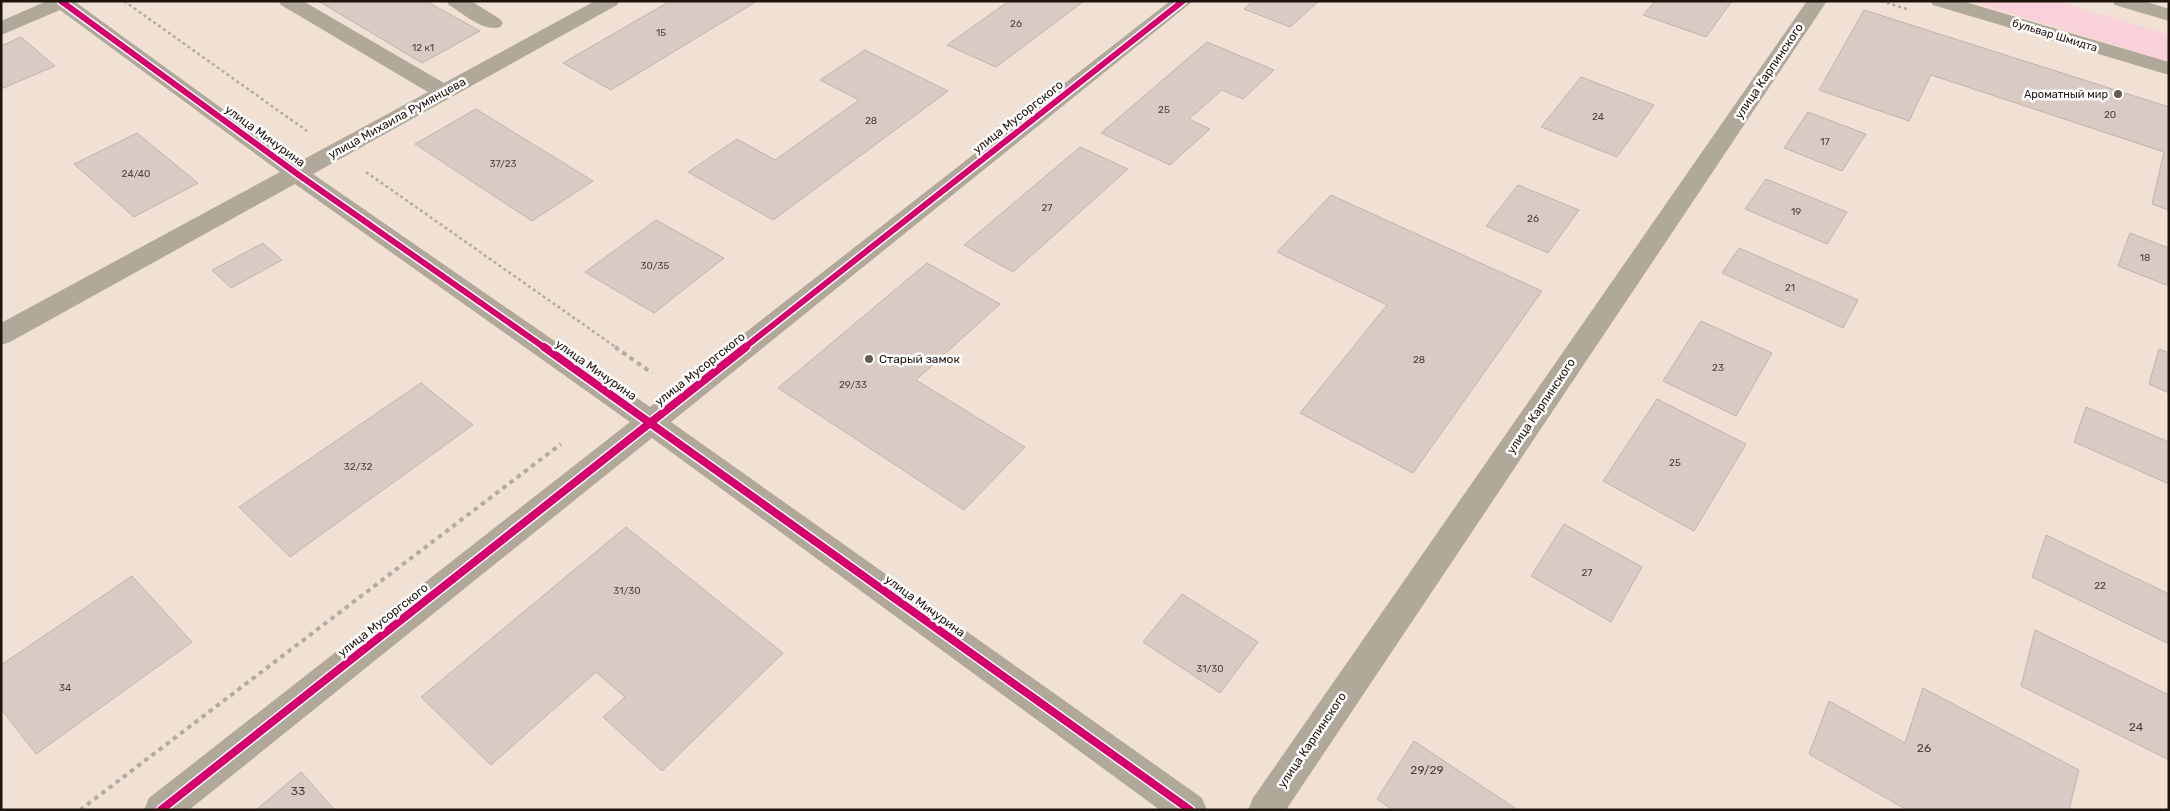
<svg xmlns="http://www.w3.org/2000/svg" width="2170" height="811" font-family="Rubik,sans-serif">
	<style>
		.green { fill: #f8d1da }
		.building { fill: #d9cac4; stroke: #c3b3ae }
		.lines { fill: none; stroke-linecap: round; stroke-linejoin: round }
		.path-far1 { stroke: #b5aa9e; stroke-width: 2.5; stroke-dasharray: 3 3; stroke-linecap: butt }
		.path { stroke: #b5aa9e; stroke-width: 4; stroke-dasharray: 4.5 4.5; stroke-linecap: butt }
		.minor { fill: #b0a898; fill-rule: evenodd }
		.cycleway-far1-casing { stroke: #fff; stroke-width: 9 }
		.cycleway-casing { stroke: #fff; stroke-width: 11 }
		.cycleway-far1 { stroke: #d6006c; stroke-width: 6 }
		.cycleway { stroke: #d6006c; stroke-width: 8 }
		.poi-dot { fill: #685b52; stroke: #fff; stroke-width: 2 }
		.labels { text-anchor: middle; stroke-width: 5; stroke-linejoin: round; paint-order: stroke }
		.number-label { font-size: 10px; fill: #4e423b }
		.far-street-label { font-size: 11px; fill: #1f140c; stroke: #fff }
		.far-poi-label { font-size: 11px; fill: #1f140c; stroke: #fff; text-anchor: end }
		.street-label { font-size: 12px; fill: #1f140c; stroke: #fff }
		.poi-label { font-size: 12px; fill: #1f140c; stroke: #fff; text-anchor: start }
		.near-number-label { font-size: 12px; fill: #4e423b }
	</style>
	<rect width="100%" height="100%" fill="#f1e0d4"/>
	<!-- green -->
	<path class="green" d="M1971,1h86l112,34v27z"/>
	<!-- building -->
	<path class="building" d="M318,1h108l54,30 -58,32z
		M670,1h87l-146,89 -48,-27z
		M1009,1h75l-88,66 -49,-22z
		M1253,1h66l-29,26 -46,-18z
		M1655,1h77l-26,36 -63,-22z
		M1864,10l305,97v103l-17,-6 12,-52 -233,-77 -22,46 -90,-31z
		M21,37l34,29 -54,23v-43z
		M1207,42l67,28 -31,29 -21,-9 -33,29 21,10 -40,36 -69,-32z
		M865,50l83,41 -175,129 -85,-48 49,-33 38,21 84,-60 -39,-20z
		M1581,77l73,28 -37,52 -76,-30z
		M476,109l117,72 -61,40 -117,-77z
		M1808,112l58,22 -24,37 -58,-23z
		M137,133l61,50 -64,34 -60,-53z
		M1080,147l48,22 -115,103 -49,-27z
		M1766,179l81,33 -20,32 -82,-35z
		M1518,185l61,25 -31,43 -62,-27z
		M1331,195l211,96 -129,182 -113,-60 87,-108 -110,-53z
		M656,220l68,38 -70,55 -69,-41z
		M2130,233l39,15v38l-51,-20z
		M263,243l19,17 -51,28 -19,-18z
		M1739,248l119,52 -15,28 -121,-55z
		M927,263l73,41 -84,76 109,67 -61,63 -186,-122z
		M1701,321l71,32 -36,63 -73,-35z
		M2159,349l10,4v40l-20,-9z
		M421,383l52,42 -183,132 -51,-50z
		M1657,399l89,45 -52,87 -91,-50z
		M2086,407l83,35v42l-95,-42z
		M1564,524l78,43 -31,55 -80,-46z
		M626,527l157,126 -121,118 -59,-54 22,-20 -29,-25 -105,93 -70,-68z
		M2046,535l123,59v50l-137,-67z
		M132,576l60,66 -156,112 -35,-45v-44z
		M1182,594l76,48 -38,51 -77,-51z
		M2035,630l134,65v65l-148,-74z
		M1923,688l156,82 -10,40h-162l-98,-56 20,-53 76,42z
		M1414,741l104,69h-125l-16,-11z
		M301,772l34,38h-79z"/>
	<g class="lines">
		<!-- path-far1 -->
		<path class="path-far1" d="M124,1l183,130
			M1881,1l29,9
			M366,172l251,176"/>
		<!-- path -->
		<path class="path" d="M615,347l37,26
			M80,810l481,-366"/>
		<!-- minor -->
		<path class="minor" d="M47,1h27l223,162 131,-71 -147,-87 -3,-4h25l141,82 151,-82h25l-3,4 -304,169 337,233 520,-406h23l-522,421 531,376 5,12h-47l-508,-372 -463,372h-45l5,-12 481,-376 -335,-238 -285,158 -9,3v-22l279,-151 -220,-162 -59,25v-14z
			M446,1h25l29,18 3,4 -3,4c-17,5 -36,-13 -51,-22z
			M1807,1h20l-541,809h-38l5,-12z
			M1930,1h32l207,61v13l-236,-70z
			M2112,1h32l25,8v12l-54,-16z"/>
		<!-- cycleway-far1 casing -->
		<g class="cycleway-far1-casing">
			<path id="cycleway-far1" d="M61,1l235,172 249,175
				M744,348l439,-347"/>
		</g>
		<!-- cycleway casing -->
		<g class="cycleway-casing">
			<path id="cycleway" d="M544,347l646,463
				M161,810l585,-463"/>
		</g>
		<!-- cycleway-far1 -->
		<use href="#cycleway-far1" class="cycleway-far1"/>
		<!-- cycleway -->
		<use href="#cycleway" class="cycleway"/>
	</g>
	<!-- markers -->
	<g class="poi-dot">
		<circle cx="2118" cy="94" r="5"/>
		<circle cx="869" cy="359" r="5"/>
	</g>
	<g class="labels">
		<!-- number labels -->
		<g class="number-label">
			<text x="1016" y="27">26</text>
			<text x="661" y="36">15</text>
			<text x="423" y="51">12 к1</text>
			<text x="1164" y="113">25</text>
			<text x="2110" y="118">20</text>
			<text x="1598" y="120">24</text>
			<text x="871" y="124">28</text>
			<text x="1825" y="145">17</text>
			<text x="503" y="167">37/23</text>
			<text x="136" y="177">24/40</text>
			<text x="1047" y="211">27</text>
			<text x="1796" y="215">19</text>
			<text x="1533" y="222">26</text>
			<text x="2145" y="261">18</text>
			<text x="655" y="269">30/35</text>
			<text x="1790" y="291">21</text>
			<text x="1419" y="363">28</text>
			<text x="1718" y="371">23</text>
			<text x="853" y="388">29/33</text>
			<text x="1675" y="466">25</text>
			<text x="358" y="470">32/32</text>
			<text x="1587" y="576">27</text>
			<text x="2100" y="589">22</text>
			<text x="627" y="594">31/30</text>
			<text x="1210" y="672">31/30</text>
			<text x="65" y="691">34</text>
		</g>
		<!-- far-street labels -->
		<g class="far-street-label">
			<text transform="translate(2055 35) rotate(17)" y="4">бульвар Шмидта</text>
		</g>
		<!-- far-poi labels -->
		<g class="far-poi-label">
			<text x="2108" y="98">Ароматный мир</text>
		</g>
		<!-- street labels -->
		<g class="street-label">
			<text transform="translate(1769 71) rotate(-56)" y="4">улица Карпинского</text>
			<text transform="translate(1018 117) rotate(-38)" y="4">улица Мусоргского</text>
			<text transform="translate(397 118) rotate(-29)" y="4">улица Михаила Румянцева</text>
			<text transform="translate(265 136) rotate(36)" y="4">улица Мичурина</text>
			<text transform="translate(700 369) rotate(-38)" y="4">улица Мусоргского</text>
			<text transform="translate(596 370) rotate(35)" y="4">улица Мичурина</text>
			<text transform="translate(1541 406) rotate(-56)" y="4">улица Карпинского</text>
			<text transform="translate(925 606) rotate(36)" y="4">улица Мичурина</text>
			<text transform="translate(383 620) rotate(-38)" y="4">улица Мусоргского</text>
			<text transform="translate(1312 740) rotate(-56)" y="4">улица Карпинского</text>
		</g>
		<!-- poi labels -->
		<g class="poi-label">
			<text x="879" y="363">Старый замок</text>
		</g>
		<!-- near-number labels -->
		<g class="near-number-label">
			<text x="2136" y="731">24</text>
			<text x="1924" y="752">26</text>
			<text x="1427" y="774">29/29</text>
			<text x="298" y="795">33</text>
		</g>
	</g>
	<!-- border -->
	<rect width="2170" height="811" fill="none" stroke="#1f140c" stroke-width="5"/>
</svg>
